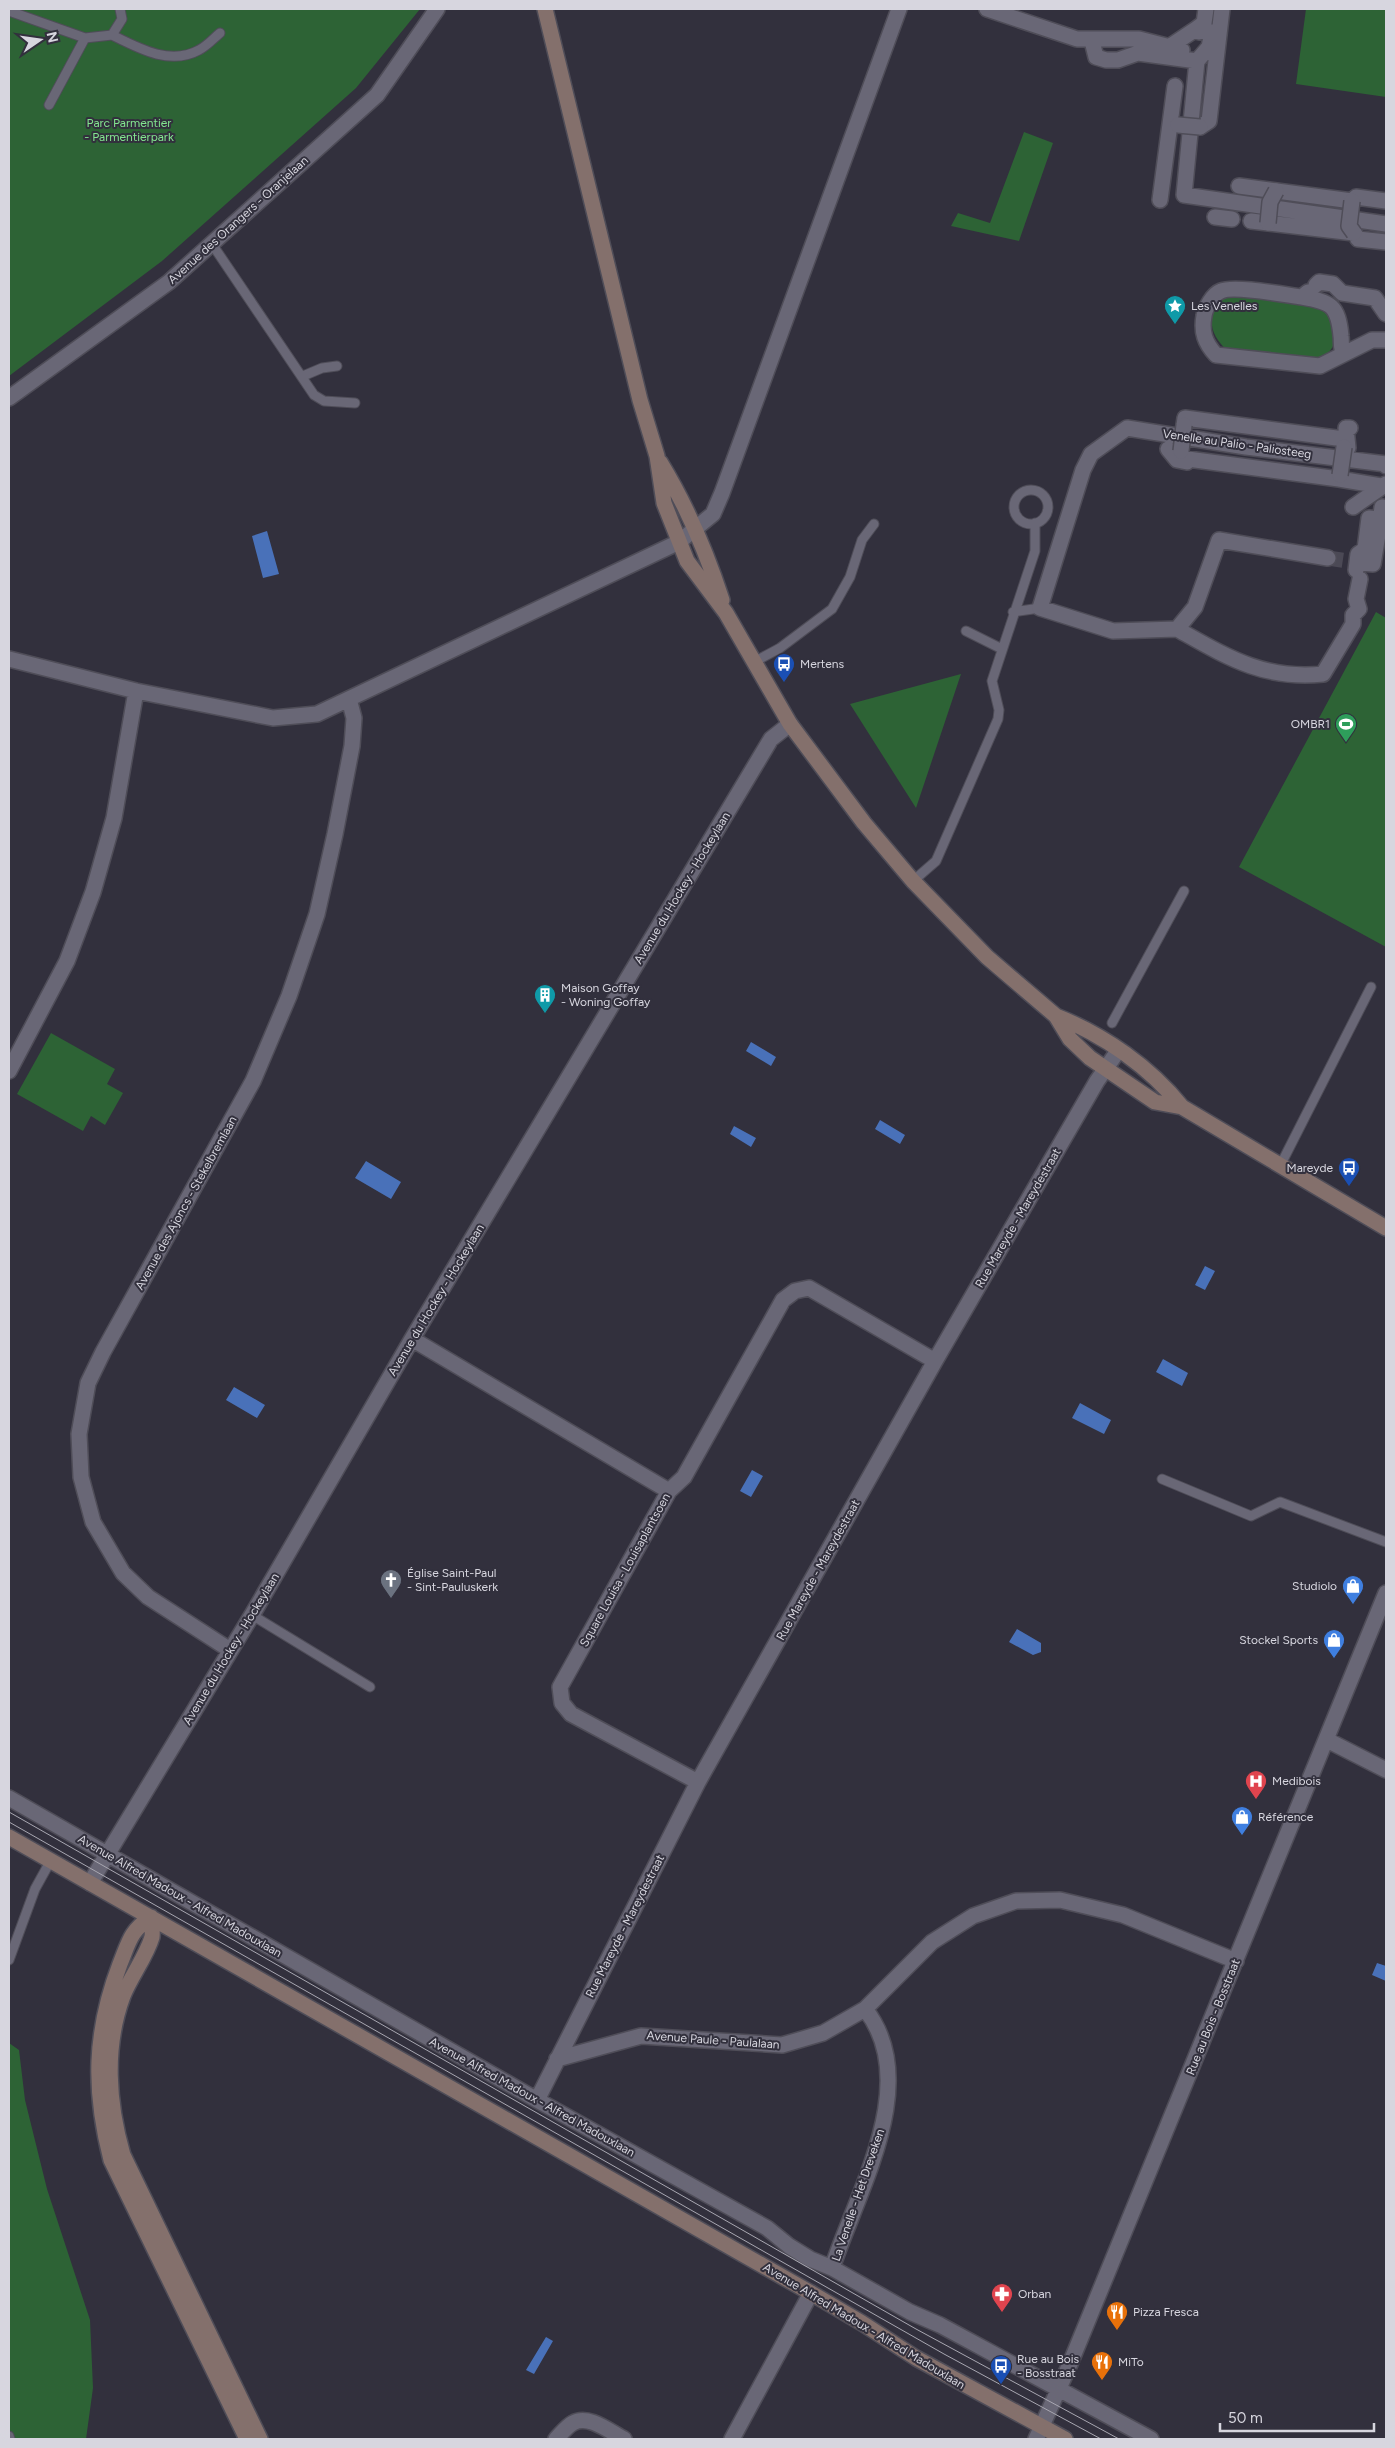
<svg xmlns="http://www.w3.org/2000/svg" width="1395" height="2448" font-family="Figtree,sans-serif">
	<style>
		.green { fill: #2d6335 }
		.water { fill: #4971b9 }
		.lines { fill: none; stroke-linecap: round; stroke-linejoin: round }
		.street-tunnel { stroke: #4b4955; stroke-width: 15; stroke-dasharray: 15 8; stroke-linecap: butt }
		.lane-casing { stroke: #4f4d58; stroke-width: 11 }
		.street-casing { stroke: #4f4d58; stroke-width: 18 }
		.secondary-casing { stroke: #4f4d58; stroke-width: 18 }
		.lane { stroke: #696776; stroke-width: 9 }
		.street { stroke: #696776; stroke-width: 15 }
		.secondary { stroke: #84706c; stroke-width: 15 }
		.tram { stroke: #a8a7b1; stroke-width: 1 }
		.street-bridge-casing { stroke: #4f4d58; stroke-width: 18; stroke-linecap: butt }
		.street-bridge { stroke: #696776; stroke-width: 15 }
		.labels { text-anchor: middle; stroke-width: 4; stroke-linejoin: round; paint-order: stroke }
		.park-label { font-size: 12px; fill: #83e68f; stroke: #32303d }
		.street-label { font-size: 12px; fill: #d7d6df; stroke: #32303d }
		.poi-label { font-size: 12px; fill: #d7d6df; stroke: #32303d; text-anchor: start }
	</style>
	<rect width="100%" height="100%" fill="#32303d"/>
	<!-- green -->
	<path class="green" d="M9,9h411l-64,79 -194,173 -153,115z
		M1306,9h80v88l-90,-13z
		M1024,132l29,11 -34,98 -68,-15 7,-13 32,10z
		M1237,294l86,13 6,4c6,24 13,38 -14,50l-88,-11c-16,-14 -22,-33 -6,-51z
		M1376,612l10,6v329l-147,-80z
		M961,674l-45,134 -66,-104z
		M51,1033l64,36 -8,15 16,9 -18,32 -14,-9 -8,15 -66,-37z
		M9,2043l10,7 6,50 22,89 43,131 3,68 -7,51h-77z"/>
	<!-- water -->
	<path class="water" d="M267,531l12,43 -16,4 -11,-42z
		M751,1042l25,15 -5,9 -25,-15z
		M880,1120l25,15 -5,9 -25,-15z
		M734,1126l22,12 -5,9 -21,-13z
		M366,1161l35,21 -10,17 -36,-21z
		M1205,1266l10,5 -10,19 -10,-5z
		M1163,1359l25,14 -6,13 -26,-14z
		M234,1387l31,18 -8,13 -31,-18z
		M1080,1403l31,17 -7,14 -32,-16z
		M752,1470l11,6 -12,21 -11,-6z
		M1017,1629l24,14v9l-8,3 -24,-13z
		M1377,1963l9,3v15l-14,-6z
		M546,2337l7,4 -19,33 -8,-4z"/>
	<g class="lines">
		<!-- street-tunnel -->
		<path class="street-tunnel" d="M1328,558l33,5"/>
		<!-- lane casing -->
		<g class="lane-casing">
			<path id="lane" d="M9,11l76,27 27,-3 10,-16 -2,-10
				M112,35c26,13 58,31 87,15 8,-4 15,-12 21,-17
				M49,105l36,-67
				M212,244l102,151 10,6 31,2
				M303,376l19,-8 15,-2
				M1014 507a17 17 0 1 1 34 0a17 17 0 1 1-34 0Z
				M1013,612l27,-4
				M966,631l36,18
				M754,662l26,-14 52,-39 18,-32 12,-37 12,-16
				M913,881l23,-20 62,-142 1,-9 -7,-29 43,-130v-28
				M1112,1023l72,-132
				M1280,1166l91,-179
				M1162,1479l89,37 29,-14 106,40
				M252,1615l118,72
				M9,1960l26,-71 16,-29
				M9,2436l1,3"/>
		</g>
		<!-- street casing -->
		<g class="street-casing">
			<path id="street" d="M987,9l90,30h62l43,11
				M1196,29l8,-6 2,-14
				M1212,32l-3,15 -12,14 -13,134 202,29
				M1092,41l4,16 10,3h12l20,-7 59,8
				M1169,47l27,-18 3,3
				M1200,127l9,-6 13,-112
				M1239,186l113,15 4,-4 30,4
				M1160,200l15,-114
				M1215,217l17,2
				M1251,221l103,12 4,6 28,3
				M1316,285l3,-3 14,2 9,9 33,5 11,16
				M1308,292l-6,5c-16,-2 -68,-12 -81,-6 -8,3 -16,17 -17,25 -3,16 1,27 12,39l104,11 52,-26h14
				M1302,297c29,5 36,8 39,39 1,7 -1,11 3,18
				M9,398l160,-116 208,-187 60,-86
				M1184,425l1,-7 159,21v8
				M1348,448l-2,-20h4
				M1168,449l9,11 10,2
				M1181,451l-1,7 159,21 1,-4
				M1339,479l42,7
				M1353,507l33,-23
				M1380,522l2,-15 4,1
				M1328,558l-109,-18 -24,67 -18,22 -64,2 -73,-23 43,-138 8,-16 36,-26 119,19 140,17v2
				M1361,563l12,1 6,-35
				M1356,570l2,-16 7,-5 4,-31 17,2
				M1177,629c50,28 86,51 146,45l30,-50v-9l6,-6 -3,-10 4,-20
				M9,659l127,32 137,27 44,-4 362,-172 34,-28 9,-21 177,-484
				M9,1071l58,-110 26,-69 21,-74 22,-127
				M412,1339l257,152
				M230,1650l-82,-53 -25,-24 -30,-51 -12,-45 -2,-43 9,-51 15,-31 150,-271 36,-85 28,-82 18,-80 17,-88 2,-28 -5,-19
				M1327,1740l59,30
				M698,1782l-127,-68 -9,-11 -2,-16 109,-196 15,-14 99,-177 12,-9 14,-3 126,73
				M9,1798l528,302 230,128 22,18 21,13 22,9 78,44 30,13 211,114
				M90,1883l162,-268 160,-276 359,-600 19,-15
				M557,2059l84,-23 141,9 41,-12 42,-24 67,-67 41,-26 43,-15 44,-1 63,15 113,46
				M537,2100l161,-318 237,-421 162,-280 21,-30
				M832,2268c25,-76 91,-186 33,-259
				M556,2439c5,-5 11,-13 17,-16 16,-9 37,9 51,16
				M732,2439l79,-146
				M1036,2439l34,-75 316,-771"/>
		</g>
		<!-- secondary casing -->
		<g class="secondary-casing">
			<path id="secondary" d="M545,9l95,391 17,56 7,47 23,58 39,52 64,111 74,99 49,58 74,76 69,59 14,23 20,19 65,44 27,5 204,121
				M660,462c27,44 46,89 62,138
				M1056,1016c48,19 94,51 126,91
				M9,1837l802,456 51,30 54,35 149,81
				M247,2439l-136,-279c-18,-70 -17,-128 9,-196 9,-22 10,-33 31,-47 0,6 2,14 1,20 -6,20 -21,39 -29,59 -19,51 -15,108 0,159l137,284"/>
		</g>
		<!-- lane -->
		<use href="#lane" class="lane"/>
		<!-- street -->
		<use href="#street" class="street"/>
		<!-- secondary -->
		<use href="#secondary" class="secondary"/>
		<!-- tram -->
		<path class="tram" d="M9,1812l907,517 203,110
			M9,1822l935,532 157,85"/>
		<!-- street-bridge casing -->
		<g class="street-bridge-casing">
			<path id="street-bridge" d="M1178,125l22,2
				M1352,201l-3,25 5,7
				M1268,223l2,-21 6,-11
				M1181,451l3,-26
				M1340,475l4,-28"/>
		</g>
		<!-- street-bridge -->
		<use href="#street-bridge" class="street-bridge"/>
	</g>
	<!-- icons -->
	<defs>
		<g id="sight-pin" transform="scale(1.125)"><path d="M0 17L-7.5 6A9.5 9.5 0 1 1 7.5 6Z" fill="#0f9aa8" stroke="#32303d"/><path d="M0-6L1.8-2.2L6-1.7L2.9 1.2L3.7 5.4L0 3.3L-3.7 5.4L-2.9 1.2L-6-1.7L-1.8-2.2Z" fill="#fff"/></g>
		<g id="bus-pin" transform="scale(1.125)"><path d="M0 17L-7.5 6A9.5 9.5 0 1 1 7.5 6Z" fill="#1a4fb4" stroke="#32303d"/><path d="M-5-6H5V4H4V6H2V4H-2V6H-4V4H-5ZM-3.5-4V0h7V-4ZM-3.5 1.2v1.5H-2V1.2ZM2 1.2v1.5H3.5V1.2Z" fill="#fff"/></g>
		<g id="stadium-pin" transform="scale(1.125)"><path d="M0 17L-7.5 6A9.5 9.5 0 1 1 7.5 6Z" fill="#2e9e5b" stroke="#32303d"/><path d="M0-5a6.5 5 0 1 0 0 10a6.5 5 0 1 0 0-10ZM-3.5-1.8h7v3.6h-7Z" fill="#fff"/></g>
		<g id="building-pin" transform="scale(1.125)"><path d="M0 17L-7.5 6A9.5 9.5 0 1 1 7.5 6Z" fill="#0f9aa8" stroke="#32303d"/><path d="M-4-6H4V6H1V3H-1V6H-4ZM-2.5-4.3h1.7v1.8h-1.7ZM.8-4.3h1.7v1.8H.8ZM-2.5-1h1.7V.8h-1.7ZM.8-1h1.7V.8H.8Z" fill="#fff"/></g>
		<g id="church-pin" transform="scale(1.125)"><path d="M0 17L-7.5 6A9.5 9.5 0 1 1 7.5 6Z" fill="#6b7280" stroke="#32303d"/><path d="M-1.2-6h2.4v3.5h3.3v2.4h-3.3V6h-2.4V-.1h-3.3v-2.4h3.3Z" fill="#fff"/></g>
		<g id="shop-pin" transform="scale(1.125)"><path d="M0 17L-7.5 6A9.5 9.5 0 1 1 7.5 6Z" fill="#3f7fe0" stroke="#32303d"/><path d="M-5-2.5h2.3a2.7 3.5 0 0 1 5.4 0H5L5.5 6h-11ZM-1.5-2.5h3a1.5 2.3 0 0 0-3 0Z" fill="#fff"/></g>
		<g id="hospital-pin" transform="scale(1.125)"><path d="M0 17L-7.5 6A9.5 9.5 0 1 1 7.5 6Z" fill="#e0444e" stroke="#32303d"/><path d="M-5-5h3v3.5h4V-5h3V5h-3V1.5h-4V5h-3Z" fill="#fff"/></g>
		<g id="pharmacy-pin" transform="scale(1.125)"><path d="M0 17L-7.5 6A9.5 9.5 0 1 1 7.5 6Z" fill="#e0444e" stroke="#32303d"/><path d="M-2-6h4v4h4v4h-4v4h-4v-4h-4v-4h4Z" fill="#fff"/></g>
		<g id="restaurant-pin" transform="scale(1.125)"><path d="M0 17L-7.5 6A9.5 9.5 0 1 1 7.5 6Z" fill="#e8710a" stroke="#32303d"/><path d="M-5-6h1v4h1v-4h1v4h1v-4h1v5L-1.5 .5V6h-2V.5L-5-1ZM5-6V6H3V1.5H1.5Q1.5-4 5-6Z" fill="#fff"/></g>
	</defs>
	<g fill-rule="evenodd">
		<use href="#sight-pin" x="1175" y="306"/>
		<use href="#bus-pin" x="784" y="664"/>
		<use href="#stadium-pin" x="1346" y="724"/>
		<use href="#building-pin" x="545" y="995"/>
		<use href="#bus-pin" x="1349" y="1168"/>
		<use href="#church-pin" x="391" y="1580"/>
		<use href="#shop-pin" x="1353" y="1586"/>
		<use href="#shop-pin" x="1334" y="1640"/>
		<use href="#hospital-pin" x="1256" y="1781"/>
		<use href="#shop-pin" x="1242" y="1817"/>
		<use href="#pharmacy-pin" x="1002" y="2294"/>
		<use href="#restaurant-pin" x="1117" y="2312"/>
		<use href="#restaurant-pin" x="1102" y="2362"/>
		<use href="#bus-pin" x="1001" y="2366"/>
	</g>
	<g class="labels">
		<!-- park labels -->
		<g class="park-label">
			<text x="129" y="127">Parc Parmentier<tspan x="129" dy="14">- Parmentierpark</tspan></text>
		</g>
		<!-- street labels -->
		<g class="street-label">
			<text transform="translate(238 220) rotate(-42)" y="4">Avenue des Orangers - Oranjelaan</text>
			<text transform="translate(1237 444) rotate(8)" y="4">Venelle au Palio - Paliosteeg</text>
			<text transform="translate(682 888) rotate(-59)" y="4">Avenue du Hockey - Hockeylaan</text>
			<text transform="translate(186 1203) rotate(-61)" y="4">Avenue des Ajoncs - Stekelbremlaan</text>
			<text transform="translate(1018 1218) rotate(-60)" y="4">Rue Mareyde - Mareydestraat</text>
			<text transform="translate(436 1300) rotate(-59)" y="4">Avenue du Hockey - Hockeylaan</text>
			<text transform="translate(625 1570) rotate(-61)" y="4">Square Louisa - Louisaplantsoen</text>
			<text transform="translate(818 1570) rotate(-61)" y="4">Rue Mareyde - Mareydestraat</text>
			<text transform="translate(231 1649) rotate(-59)" y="4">Avenue du Hockey - Hockeylaan</text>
			<text transform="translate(180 1896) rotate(30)" y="4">Avenue Alfred Madoux - Alfred Madouxlaan</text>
			<text transform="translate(625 1926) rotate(-63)" y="4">Rue Mareyde - Mareydestraat</text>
			<text transform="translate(1213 2017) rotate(-68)" y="4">Rue au Bois - Bosstraat</text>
			<text transform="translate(713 2040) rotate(4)" y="4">Avenue Paule - Paulalaan</text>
			<text transform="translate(532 2097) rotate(29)" y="4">Avenue Alfred Madoux - Alfred Madouxlaan</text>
			<text transform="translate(858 2195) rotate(-71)" y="4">La Venelle - Het Dreveken</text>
			<text transform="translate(864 2326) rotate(31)" y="4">Avenue Alfred Madoux - Alfred Madouxlaan</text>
		</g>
		<!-- poi labels -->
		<g class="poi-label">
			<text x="1191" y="310">Les Venelles</text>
			<text x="800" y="668">Mertens</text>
			<text x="1330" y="728" text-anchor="end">OMBR1</text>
			<text x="561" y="992">Maison Goffay<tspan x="561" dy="14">- Woning Goffay</tspan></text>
			<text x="1333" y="1172" text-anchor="end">Mareyde</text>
			<text x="407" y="1577">Église Saint-Paul<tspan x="407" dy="14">- Sint-Pauluskerk</tspan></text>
			<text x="1337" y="1590" text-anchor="end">Studiolo</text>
			<text x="1318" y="1644" text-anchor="end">Stockel Sports</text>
			<text x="1272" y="1785">Medibois</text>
			<text x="1258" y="1821">Référence</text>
			<text x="1018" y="2298">Orban</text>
			<text x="1133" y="2316">Pizza Fresca</text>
			<text x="1017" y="2363">Rue au Bois<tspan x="1017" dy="14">- Bosstraat</tspan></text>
			<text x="1118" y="2366">MiTo</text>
		</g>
	</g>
	<!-- border -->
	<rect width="1395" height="2448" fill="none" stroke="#d7d6df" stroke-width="20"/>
	<!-- north arrow -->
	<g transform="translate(40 40) rotate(77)" stroke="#32303d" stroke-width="4" paint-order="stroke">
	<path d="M0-4L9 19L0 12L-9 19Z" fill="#d7d6df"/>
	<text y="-8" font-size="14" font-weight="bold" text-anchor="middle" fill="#d7d6df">N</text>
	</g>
	<!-- scale -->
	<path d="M1220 2423v8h154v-8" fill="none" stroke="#d7d6df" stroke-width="2.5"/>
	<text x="1228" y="2423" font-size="15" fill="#d7d6df" stroke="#32303d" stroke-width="4" paint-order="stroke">50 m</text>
</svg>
